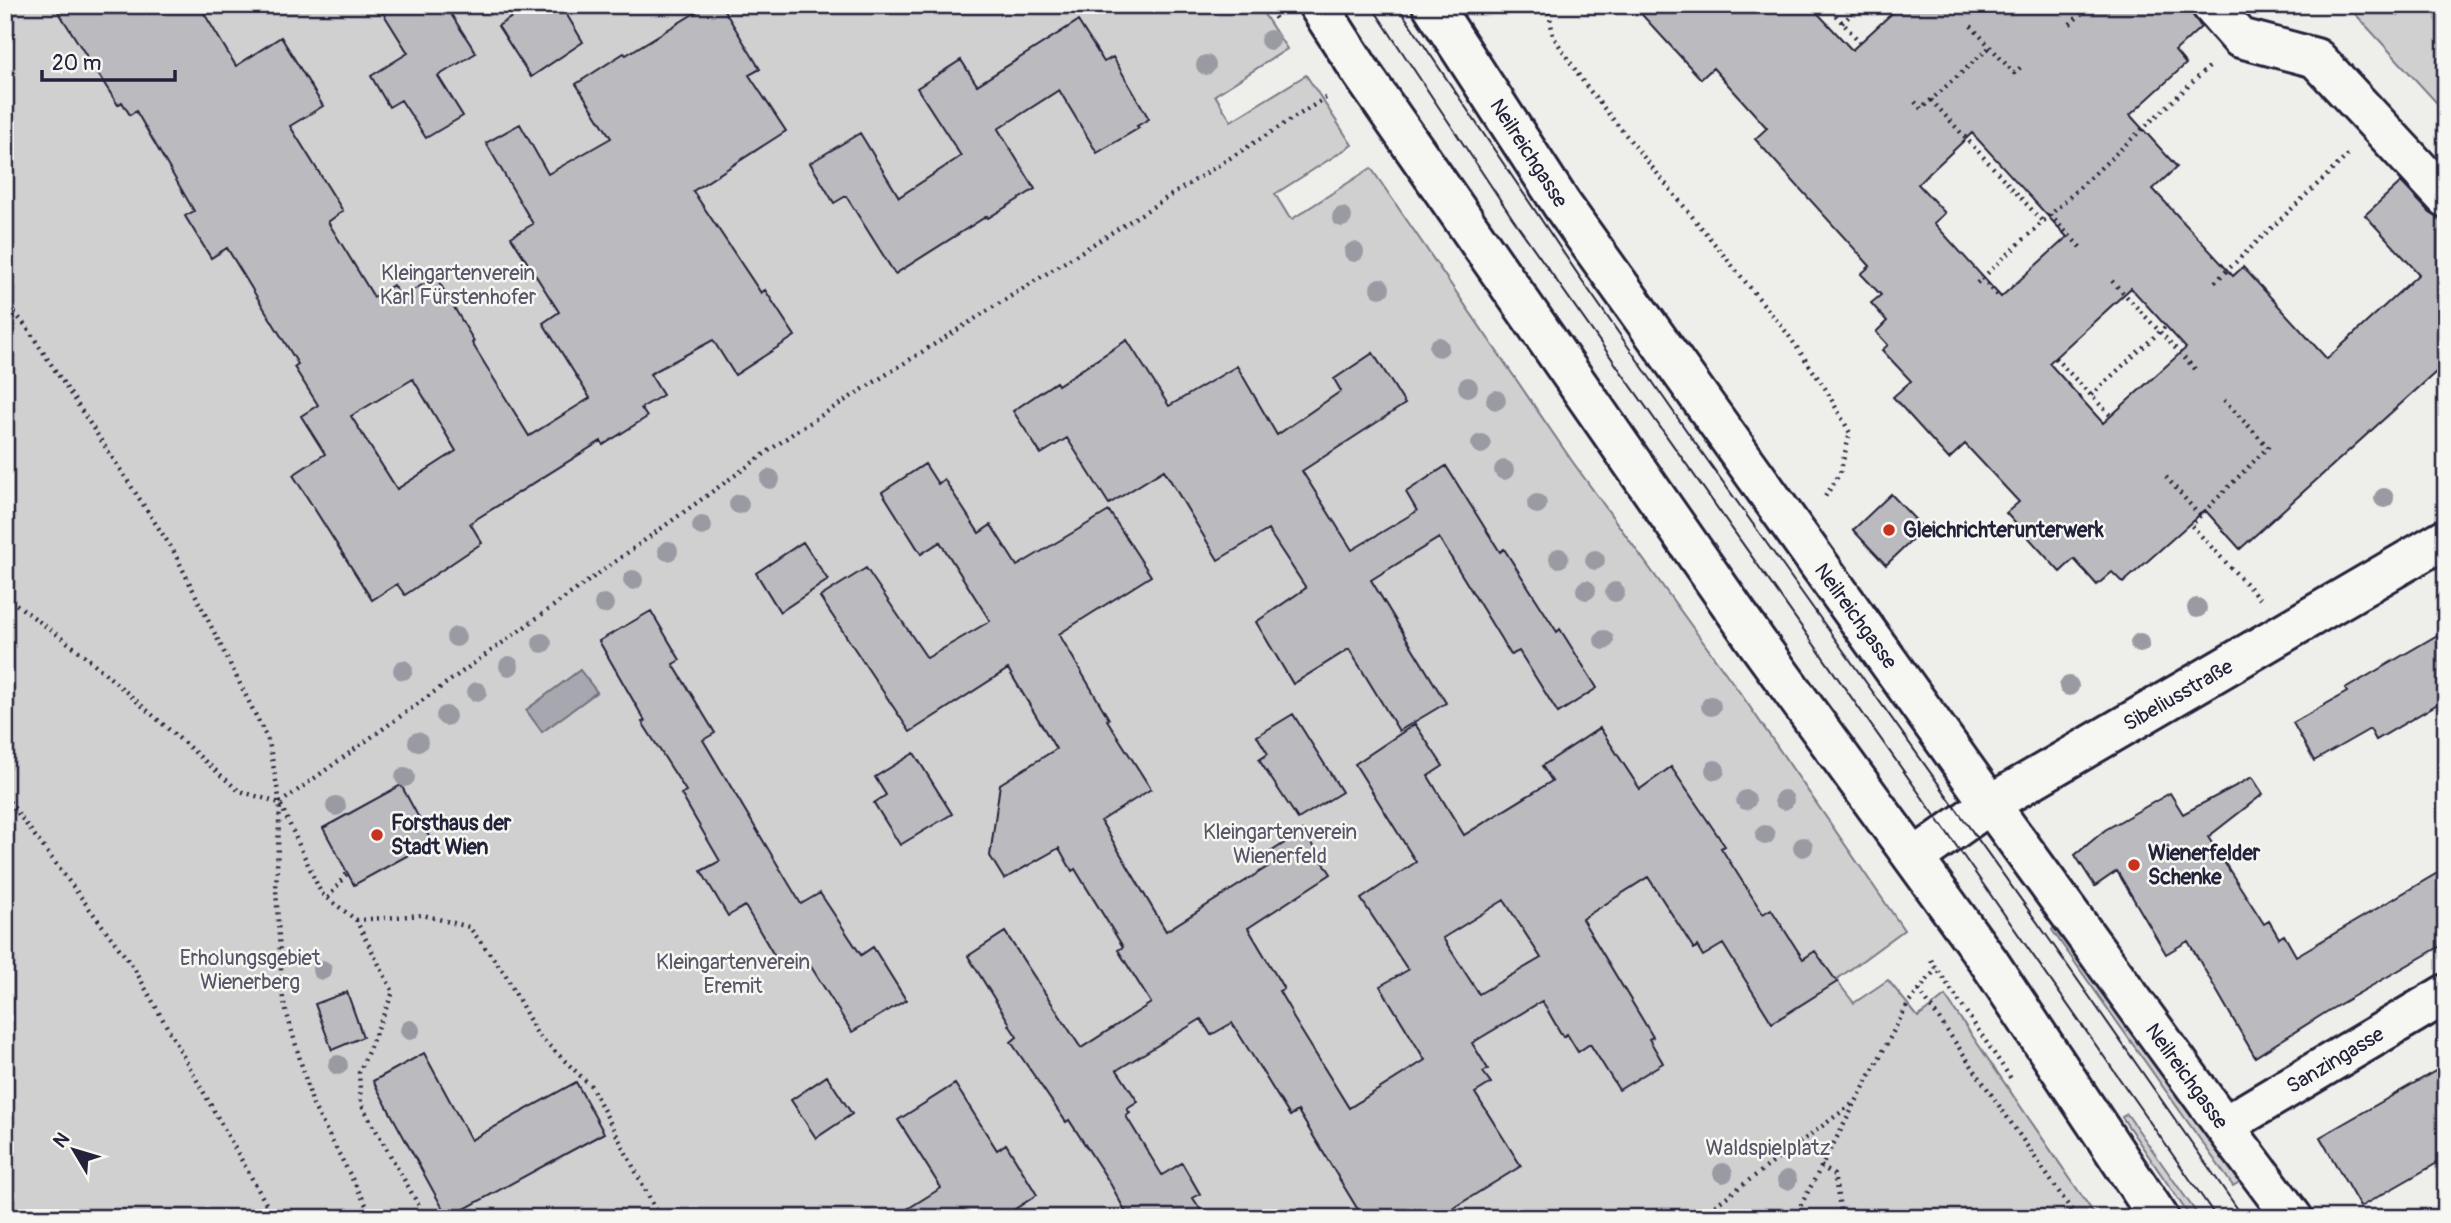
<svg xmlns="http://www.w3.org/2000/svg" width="2451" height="1223" font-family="Pangolin,sans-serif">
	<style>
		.green { fill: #d0d0d1; stroke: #797986; stroke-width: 2 }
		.water { fill: #a7a7af; stroke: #727281; stroke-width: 2 }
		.building { fill: #bbbbbf; stroke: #22223b; stroke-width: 2; fill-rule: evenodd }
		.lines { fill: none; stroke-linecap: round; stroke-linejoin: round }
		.minor-casing { stroke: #22223b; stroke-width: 44 }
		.path { stroke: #22223b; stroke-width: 4.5; stroke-dasharray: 2 5; stroke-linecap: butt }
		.minor { stroke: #f6f6f2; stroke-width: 38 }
		.tram { stroke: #22223b; stroke-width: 2 }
		.tree { fill: #9a9aa3 }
		.poi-dot { fill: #c8321e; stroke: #f6f6f2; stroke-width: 2.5 }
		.labels { text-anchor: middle; stroke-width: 5; stroke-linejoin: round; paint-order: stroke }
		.street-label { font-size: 21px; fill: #22223b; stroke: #f6f6f2 }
		.park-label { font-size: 21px; fill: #565668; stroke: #f6f6f2 }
		.poi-label { font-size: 21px; font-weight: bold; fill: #22223b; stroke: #f6f6f2; text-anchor: start }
	</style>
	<rect width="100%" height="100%" fill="#eeeeeb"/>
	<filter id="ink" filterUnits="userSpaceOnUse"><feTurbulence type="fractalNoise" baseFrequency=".0143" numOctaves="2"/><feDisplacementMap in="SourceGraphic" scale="14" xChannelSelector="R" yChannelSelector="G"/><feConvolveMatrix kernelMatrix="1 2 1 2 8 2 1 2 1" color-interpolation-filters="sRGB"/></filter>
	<g filter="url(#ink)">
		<!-- green -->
		<path class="green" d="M5,5h1253l29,44 -72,46 16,26 75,-46 46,70 -77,49 14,23 3,2 79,-51 201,293 171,236 161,233 -68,50 18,23 34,-23 30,37 27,-21 152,222h-2092z
			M2347,5h99v108z
			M2056,925l185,256 -8,5 -181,-256z
			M2127,1114l73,104h-9l-69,-101z"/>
		<!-- water -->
		<path class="water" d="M580,670l17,22 -55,40 -16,-22z"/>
		<!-- building -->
		<path class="building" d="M54,5h145l37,61 45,-29 42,69 -33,20 53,85 -15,11 46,75 19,-12 8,12 35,-20 38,64 -2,2 57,93 61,-38 -47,-75 16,-11 -48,-75 22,-13 -47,-81 34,-19 28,50 63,-36 -35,-54 48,-31 2,2 82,-50h13l39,64 -11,6 37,56 -93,60 68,102 4,-3 30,46 -60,39 -22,-35 -63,34 13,21 -22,13 6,9 -44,28 -2,-4 -131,82 12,20 -77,52 -8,-11 -25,16 -79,-125 32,-21 -24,-38 17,-11 -24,-38 4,-3 -71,-116 -16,10 -26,-42 9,-5 -58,-100 -6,4 -8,-13 -4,3zM413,379l43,72 -59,38 -46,-73z
			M378,5h67l31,48 -38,23 25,40 -37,22 -25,-38 -12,7 -18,-31 37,-23z
			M530,5h31l22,37 -52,35 -33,-51z
			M1633,5h177l42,45 49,-45h286l14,22 -26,24 11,13 -56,51 47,52 -24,22 80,87 10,-9 84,92 92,-85 -54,-59 36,-33 29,31 16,10v140l-206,186 -35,-39 -82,73 -11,-11 -15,13 -23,-26 -14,13 -54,-59 13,-11 -54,-58 -16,15 -56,-62 18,-16 -29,-31 6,-5 -12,-13 11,-11 -16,-18 10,-8 -20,-21 9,-8 -115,-127 12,-11 -54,-60 -12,11zM1972,133l95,104 -66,60 -67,-74 11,-10 -27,-29zM2131,288l55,60 -83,75 -54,-60z
			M1078,21l26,41 9,-5 36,62 -12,7 2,2 -42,25 -38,-63 -61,39 37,60 -47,29 -1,-2 -92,58 -49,-78 -12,7 -24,-40 50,-30 39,64 62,-41 -44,-68 44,-28 16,25z
			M1127,340l42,66 68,-40 40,69 64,-44 -7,-12 39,-26 32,51 -103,67 50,79 65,-39 -11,-19 40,-26 54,86 4,-3 53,83 3,-3 37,59 -39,25 -39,-62 -8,4 -72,-117 -68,42 75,123 -47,28 -50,-82 -56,35 -37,-62 50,-34 -38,-58 -50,30 -54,-90 -55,34 -42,-66 -26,16 -28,-43 43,-29 2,3z
			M925,464l13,20 6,-5 35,54 12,-8 26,41 92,-55 42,65 -92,58 50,85 -2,1 44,69 -50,32 65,110 103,-65 -6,-9 40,-26 28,43 -83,54 36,61 -5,2 13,22 -1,1 58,94 76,-48 -45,-74 28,-16 -47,-71 55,-37 -61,-98 60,-40 28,42 -15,10 36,59 88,-54 -10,-15 58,-38 40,61 31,-22 54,79 -4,2 42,66 8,-5 32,50 12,-8 22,31 -65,41 -49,-79 -20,12 -6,-10 -3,3 -46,-72 -66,42 71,118 -4,2 14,24 -44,27 -29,-46 -12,8 -11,-18 -4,3 -21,-36 -70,42 16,26 -5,3 8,11 -16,10 46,73 -84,52h-74l-65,-107 -8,5 -58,-93 -21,12 -10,-16 -84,51 21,32 -11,7 3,4 -4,3 36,59 20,-12 18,31 -7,4 13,20h-77l-19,-35 -41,-63 -3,2 -55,-80 6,-5 -8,-12 1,-1 -42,-68 37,-24 76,116 70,-45 -33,-53 5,-3 -48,-78 -3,2 -13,-23 -55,31 -14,-23 10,-72 56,-35 -48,-80 -98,63 -90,-135 46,-29 61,90 63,-37 -50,-79 -19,12 -39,-62zM1504,900l37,58 -62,36 -36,-56z
			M1891,494l33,35 -38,36 -33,-35z
			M803,542l25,38 -48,32 -24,-39z
			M651,611l29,49 -7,4 42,69 -12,7 98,164 19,-11 41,62 12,-8 33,53 -54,32 -47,-75 -9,5 -2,-3 -13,8 -36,-61 -17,10 -27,-45 19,-10 -39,-67 5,-3 -44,-69 3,-1 -46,-80z
			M2446,630v69l-70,41 -6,-11 -56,32 -21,-38 54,-31 -2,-3z
			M1293,714l49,78 -44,27 -39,-59 9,-6 -11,-18z
			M914,753l38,61 -52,31 -26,-42 12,-8 -11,-18z
			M2252,777l11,17 -55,43 56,87 5,-3 10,17 5,-3 12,21 150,-88v75l-118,68 -73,46 -67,-116 -22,13 -49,-83 -22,15 -20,-31 30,-25 65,-37 13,21z
			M401,785l31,57 -78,43 -31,-57z
			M347,992l16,45 -31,13 -17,-46z
			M424,1053l47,87 105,-58 28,51 -156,85 -75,-137z
			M2446,1065v93l-86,49 -40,-70z
			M827,1076l25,38 -36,24 -25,-38z
			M955,1084l42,66 9,-6 31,51 -36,23h-108l48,-30 -43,-68z"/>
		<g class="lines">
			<!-- minor casing -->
			<g class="minor-casing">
				<path id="minor" d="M1318,5l45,70 393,566 233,321 170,256
					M1432,5l130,200 428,599 234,322 69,92
					M2211,5l29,33 76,20 130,140
					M1914,858l76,-54 456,-266
					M2224,1126l222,-132"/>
			</g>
			<!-- path -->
			<path class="path" d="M1267,5l9,14
				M1548,5l5,31 33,50 201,247 38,55 25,45 -10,40 -17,27
				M1826,5l34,37
				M1842,23l19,-18
				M2070,24l21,-19
				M1971,26l43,47 7,-6
				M1931,100l112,122
				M1915,102l6,7 69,-62
				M2050,215l33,35
				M1982,278l18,20
				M2112,281l83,88
				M2215,282l133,-127
				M1977,283l232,-216
				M5,302l21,24 147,224 96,192 11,61 -4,87 7,110 30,105 60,113
				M2055,358l56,58
				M2091,395l75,-69
				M2224,400l44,47 -77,78 69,74
				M2166,477l35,40
				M5,596l78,58 156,137 41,12 41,90 35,27 37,72 -34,81 2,31 65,114
				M5,796l129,172 140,250
				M280,803l515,-371 532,-335
				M328,898l20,-26
				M356,920l67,-5 46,12 35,45 33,62 54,52 69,132
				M1931,960l81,120
				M1919,990l158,228
				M1821,1166l13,9 8,43
				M1698,1218l154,-114
				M1794,1218l114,-214 28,-35"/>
			<!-- minor -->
			<use href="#minor" class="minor"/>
			<!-- tram -->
			<path class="tram" d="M1371,5l142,214 435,615 269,384
				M1397,5l182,271 114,164 354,496 197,282"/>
		</g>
		<!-- trees -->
		<g class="tree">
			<circle cx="1270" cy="40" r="10"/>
			<circle cx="1206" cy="65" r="10"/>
			<circle cx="1342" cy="217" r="10"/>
			<circle cx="1354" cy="252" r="10"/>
			<circle cx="1380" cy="288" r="10"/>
			<circle cx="1439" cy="347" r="10"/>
			<circle cx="1468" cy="387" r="10"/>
			<circle cx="1496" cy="400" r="10"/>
			<circle cx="1481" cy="444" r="10"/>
			<circle cx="1504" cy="470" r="10"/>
			<circle cx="770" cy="479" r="10"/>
			<circle cx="2384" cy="498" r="10"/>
			<circle cx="739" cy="504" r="10"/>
			<circle cx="1537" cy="504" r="10"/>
			<circle cx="702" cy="526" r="10"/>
			<circle cx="668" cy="551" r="10"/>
			<circle cx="1559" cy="558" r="10"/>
			<circle cx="1595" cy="560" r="10"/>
			<circle cx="633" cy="580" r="10"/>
			<circle cx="1586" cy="590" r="10"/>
			<circle cx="1615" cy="592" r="10"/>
			<circle cx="604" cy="604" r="10"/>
			<circle cx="2197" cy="608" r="10"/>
			<circle cx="456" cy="637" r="10"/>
			<circle cx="1604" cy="640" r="10"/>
			<circle cx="542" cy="643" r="10"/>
			<circle cx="2140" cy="643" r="10"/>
			<circle cx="509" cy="666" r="10"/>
			<circle cx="403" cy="670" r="10"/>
			<circle cx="2069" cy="686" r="10"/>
			<circle cx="477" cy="692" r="10"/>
			<circle cx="1711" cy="706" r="10"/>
			<circle cx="446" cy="716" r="10"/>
			<circle cx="418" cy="742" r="10"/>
			<circle cx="1715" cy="770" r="10"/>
			<circle cx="405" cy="777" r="10"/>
			<circle cx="1746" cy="800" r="10"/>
			<circle cx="1784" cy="800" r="10"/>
			<circle cx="336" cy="806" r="10"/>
			<circle cx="1765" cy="835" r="10"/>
			<circle cx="1803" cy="847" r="10"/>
			<circle cx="322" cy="970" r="10"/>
			<circle cx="410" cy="1030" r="10"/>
			<circle cx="338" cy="1065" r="10"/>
			<circle cx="1723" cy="1173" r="10"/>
			<circle cx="1787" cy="1180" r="10"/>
		</g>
	</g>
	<!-- markers -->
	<g class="poi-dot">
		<circle cx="1889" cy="530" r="7"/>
		<circle cx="377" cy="835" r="7"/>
		<circle cx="2134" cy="865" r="7"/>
	</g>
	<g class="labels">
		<!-- street labels -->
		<g class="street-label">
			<text transform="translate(1529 153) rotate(57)" y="7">Neilreichgasse</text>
			<text transform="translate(1856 616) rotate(54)" y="7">Neilreichgasse</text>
			<text transform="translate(2178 695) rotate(-30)" y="7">Sibeliusstraße</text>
			<text transform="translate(2335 1060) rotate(-31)" y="7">Sanzingasse</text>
			<text transform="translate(2187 1076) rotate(54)" y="7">Neilreichgasse</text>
		</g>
		<!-- park labels -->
		<g class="park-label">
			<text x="458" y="280">Kleingartenverein<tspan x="458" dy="24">Karl Fürstenhofer</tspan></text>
			<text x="1280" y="839">Kleingartenverein<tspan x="1280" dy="24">Wienerfeld</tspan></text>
			<text x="250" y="965">Erholungsgebiet<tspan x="250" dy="24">Wienerberg</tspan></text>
			<text x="733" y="969">Kleingartenverein<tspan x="733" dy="24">Eremit</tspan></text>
			<text x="1768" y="1155">Waldspielplatz</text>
		</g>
		<!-- poi labels -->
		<g class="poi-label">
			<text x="1903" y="537">Gleichrichterunterwerk</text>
			<text x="391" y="830">Forsthaus der<tspan x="391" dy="24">Stadt Wien</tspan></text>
			<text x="2148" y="860">Wienerfelder<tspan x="2148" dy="24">Schenke</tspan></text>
		</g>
	</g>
	<!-- margin -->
	<rect width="2451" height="1223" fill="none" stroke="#f6f6f2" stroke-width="28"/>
	<rect x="14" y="14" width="2423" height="1195" fill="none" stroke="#22223b" stroke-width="2.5" filter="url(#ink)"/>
	<!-- north arrow -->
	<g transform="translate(74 1150) rotate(308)" stroke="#f6f6f2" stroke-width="5" paint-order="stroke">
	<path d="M0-5L12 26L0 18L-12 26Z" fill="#22223b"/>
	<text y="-10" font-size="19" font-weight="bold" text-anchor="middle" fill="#22223b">N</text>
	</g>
	<!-- scale -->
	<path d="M42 70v10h133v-10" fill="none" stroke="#22223b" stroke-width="3.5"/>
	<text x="52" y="70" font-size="21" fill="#22223b" stroke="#f6f6f2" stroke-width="5" paint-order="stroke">20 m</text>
</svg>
